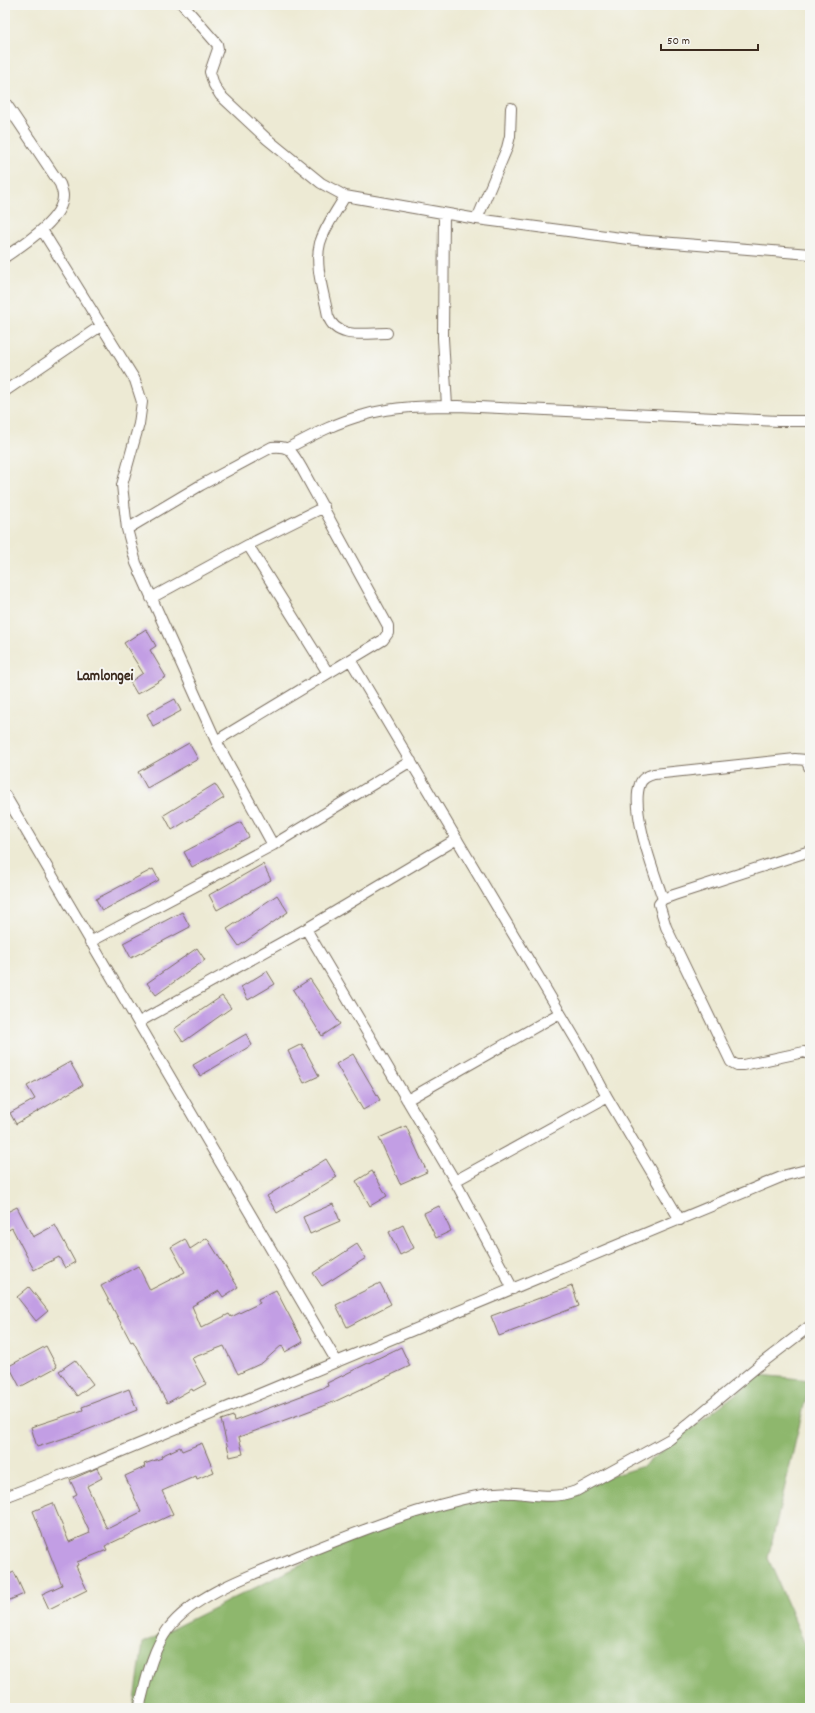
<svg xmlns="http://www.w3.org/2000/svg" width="815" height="1713" font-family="Dekko,sans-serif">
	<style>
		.forest { fill: #8eb76d; stroke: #647046 }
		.building { fill: #c29ee4 }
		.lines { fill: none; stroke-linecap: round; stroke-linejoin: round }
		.street-casing { stroke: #796d5e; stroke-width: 12 }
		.street { stroke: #fff; stroke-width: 10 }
		.labels { text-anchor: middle; stroke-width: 4; stroke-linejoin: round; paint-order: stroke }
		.quarter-label { font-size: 15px; font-weight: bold; fill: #3b2a1e; stroke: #f6f6f2 }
	</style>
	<rect width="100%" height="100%" fill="#f6f6f2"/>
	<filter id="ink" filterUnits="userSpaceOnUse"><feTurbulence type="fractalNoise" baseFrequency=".025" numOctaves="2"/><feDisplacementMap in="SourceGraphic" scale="8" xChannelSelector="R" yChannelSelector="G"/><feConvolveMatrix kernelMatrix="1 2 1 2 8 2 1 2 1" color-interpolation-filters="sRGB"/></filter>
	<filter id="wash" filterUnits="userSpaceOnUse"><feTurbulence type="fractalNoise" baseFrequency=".012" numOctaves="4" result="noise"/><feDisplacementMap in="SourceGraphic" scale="16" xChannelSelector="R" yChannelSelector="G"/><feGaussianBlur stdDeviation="0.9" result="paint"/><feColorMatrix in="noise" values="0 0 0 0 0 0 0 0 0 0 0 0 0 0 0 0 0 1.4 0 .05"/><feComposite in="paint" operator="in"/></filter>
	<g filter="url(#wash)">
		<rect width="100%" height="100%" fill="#edead4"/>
		<!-- forest -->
		<path class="forest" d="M760,1375l50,5 -42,178 42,98v45l-5,7h-671l9,-65 284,-140 132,-10 84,-27z"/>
		<g id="blocks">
			<!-- building -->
			<path class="building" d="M146,629l10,17 -6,4 16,27 -29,17 -7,-12 13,-9 -19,-30z
				M175,699l6,12 -28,15 -6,-12z
				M189,743l9,16 -51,29 -9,-16z
				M215,784l9,14 -52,32 -8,-15z
				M241,822l8,15 -57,30 -8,-15z
				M263,864l8,16 -54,30 -8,-15z
				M153,869l6,11 -57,31 -6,-12z
				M277,895l11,17 -49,34 -12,-17z
				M182,912l8,15 -59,31 -8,-15z
				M197,948l8,12 -49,35 -9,-12z
				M267,971l8,13 -27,16 -7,-13z
				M310,979l30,45 -18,12 -29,-46z
				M222,996l9,12 -48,34 -9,-13z
				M246,1034l6,11 -52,31 -7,-11z
				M302,1044l17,32 -15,7 -16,-32z
				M353,1054l27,46 -17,10 -27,-46z
				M70,1062l13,23 -67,39 -6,-11 25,-14 -8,-13z
				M406,1126l21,46 -27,12 -21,-46z
				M326,1159l11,18 -60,36 -10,-17z
				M372,1171l15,25 -17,10 -14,-25z
				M333,1204l7,17 -30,13 -7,-17z
				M439,1206l12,25 -15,7 -12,-25z
				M17,1207l16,30 22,-12 20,37 -10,6 -6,-11 -25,13 -22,-42 -7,4v-19z
				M403,1225l11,23 -14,7 -11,-23z
				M207,1238l31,49 -15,10 -4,-6 -27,15 9,22 28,-14 2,3 29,-14 -2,-4 18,-9 27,52 -18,10 -3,-7 -20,18 -24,11 -14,-28 -32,12 14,26 -13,7 -1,-2 -25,14 -34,-62 -2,1 -30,-56 37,-20 12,24 35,-18 -14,-25 14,-8 5,10z
				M357,1244l9,14 -44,28 -9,-13z
				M380,1283l11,21 -44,23 -11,-22z
				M572,1286l7,20 -80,30 -8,-20z
				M29,1287l19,24 -12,10 -19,-24z
				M46,1346l11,21 -37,20 -11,-21z
				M401,1347l9,19 -74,35 -97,36 4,17 -13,3 -9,-37 12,-4 1,5 94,-35 -1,-3z
				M75,1360l18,24 -16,12 -18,-25z
				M129,1389l8,21 -60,24 -40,13 -6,-20 52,-17 -1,-3z
				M202,1443l12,29 -17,7 -1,-3 -34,15 11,23 -68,32 2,4 -30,12 1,3 -2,1 11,24 -38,19 -7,-15 20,-9 -29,-74 20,-8 16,39 21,-9 -17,-37 4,-2 -7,-14 27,-12 5,10 -15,8 20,43 34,-17 -16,-36 20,-9 -1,-3 18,-6 -1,-2 19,-9 2,4z
				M14,1572l10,22 -19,8v-26z"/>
		</g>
	</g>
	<g filter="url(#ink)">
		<use href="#blocks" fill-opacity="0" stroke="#796d5e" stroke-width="1"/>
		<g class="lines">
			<!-- street casing -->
			<g class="street-casing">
				<path id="street" d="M183,5l34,39 1,5 -8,23 4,13 6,10 47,44 54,44 24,13 132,23 159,21 174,14
					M5,102l55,82c1,3 3,8 3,12 0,24 -41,49 -58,61
					M345,196c-8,15 -20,30 -25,47 -6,23 4,50 8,73 8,24 38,17 59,17
					M444,213l-1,125 4,68
					M477,219l30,-71 3,-12 1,-28
					M42,230l93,150 7,22 -3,22 -17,61 5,44 9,34 80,178 57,104
					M5,391l97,-66
					M288,448c25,-13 49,-26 76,-33 30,-9 63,-9 94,-9l321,15h31
					M127,529l74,-44 71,-38c18,-2 20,5 29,20l87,159v7l-5,7 -167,101
					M248,545l80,128
					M151,598l97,-53 76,-38
					M351,661l231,389 25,47 73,123
					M5,795l332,567
					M810,851l-136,44 -11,4 -4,5 7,23 65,135 6,3h6l61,-13 6,2
					M663,899c-9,-27 -33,-89 -23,-115 2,-6 7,-8 14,-10l141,-15 11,1 4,9
					M306,929l149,252 58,108
					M90,942l183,-97 138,-84
					M139,1022l167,-93 151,-90
					M407,1100l153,-87
					M455,1181l152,-84
					M5,1497l86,-33 695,-289 24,-6
					M139,1708c7,-26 12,-56 29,-79 27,-36 89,-56 130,-73 62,-25 124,-50 189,-62 32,-6 59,9 89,-3l94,-52 88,-73 52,-40"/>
			</g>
			<!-- street -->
			<use href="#street" class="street"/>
		</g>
	</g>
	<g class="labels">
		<!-- quarter labels -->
		<g class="quarter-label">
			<text x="105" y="680">Lamlongei</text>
		</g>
	</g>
	<!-- margin -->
	<rect width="815" height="1713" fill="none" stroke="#f6f6f2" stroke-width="20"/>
	<!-- scale -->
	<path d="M661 44v6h97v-6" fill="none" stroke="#3b2a1e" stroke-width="2"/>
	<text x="667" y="44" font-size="12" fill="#3b2a1e" stroke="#f6f6f2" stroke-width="3" paint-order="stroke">50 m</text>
</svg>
